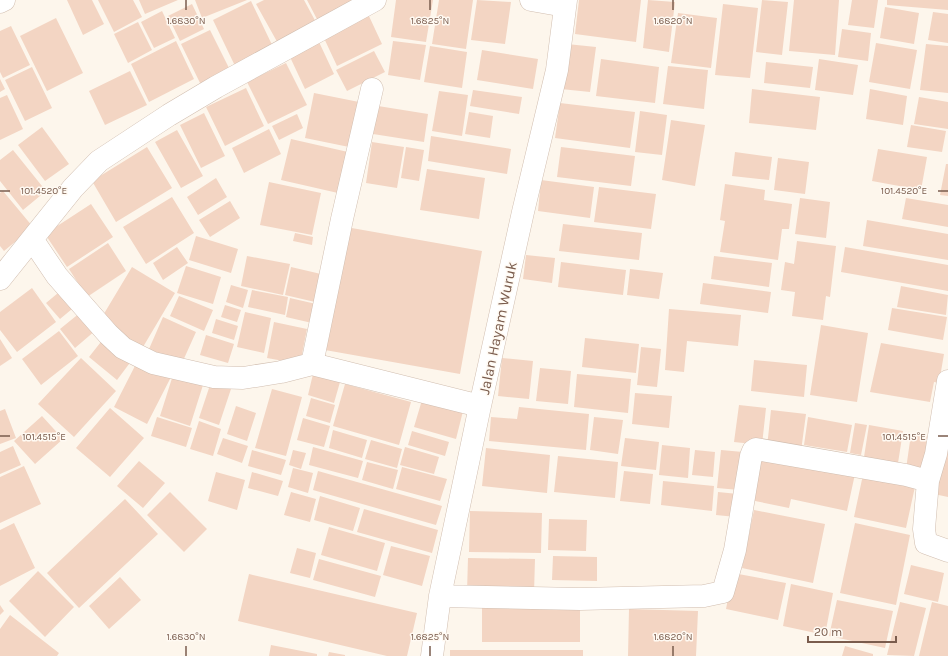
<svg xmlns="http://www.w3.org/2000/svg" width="948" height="656" font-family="Karla,sans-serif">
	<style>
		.building { fill: #f3d5c3 }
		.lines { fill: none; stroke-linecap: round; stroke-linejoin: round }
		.minor-casing { stroke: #d1beb0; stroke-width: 23 }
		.minor { stroke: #fff; stroke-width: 22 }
		.ticks { fill: none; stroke: #7a5c4d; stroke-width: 1.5 }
		.labels { text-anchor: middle; stroke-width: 3; stroke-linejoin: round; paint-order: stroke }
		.street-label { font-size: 15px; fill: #7a5c4d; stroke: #fffaf3 }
		.ticks-label { font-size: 10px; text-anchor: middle; fill: #7a5c4d; stroke: #fffaf3; stroke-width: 3; stroke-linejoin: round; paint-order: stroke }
	</style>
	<rect width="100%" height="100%" fill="#fdf6ec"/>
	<!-- building -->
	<path class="building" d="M67,0h25l12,24 -21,11z
		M98,0h35l9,17 -28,15z
		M139,0h39l-33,14z
		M195,0h52l-45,18z
		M264,0h40l14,26 -38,21 -24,-43z
		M307,0h55l-43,23z
		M396,0h37l-7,42 -35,-5z
		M439,0h34l-7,49 -34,-5z
		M477,0l34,2 -6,42 -34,-4z
		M579,0h62l-5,42 -61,-8z
		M648,0l27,2 -6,50 -26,-4z
		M762,0l26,2 -6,53 -26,-3z
		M794,0h45l-4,55 -46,-4z
		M852,0h26l-4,28 -26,-3z
		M887,0h61v10l-61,-5z
		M251,1l23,48 -38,19 -23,-48z
		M192,4l12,25 -24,12 -12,-25z
		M723,4l35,4 -8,70 -35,-3z
		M885,7l34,6 -5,31 -34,-6z
		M162,11l13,27 -21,10 -13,-26z
		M933,12l15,2v29l-20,-3z
		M678,13l39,5 -6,50 -40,-5z
		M368,14l14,30 -45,22 -14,-30z
		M56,18l27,55 -36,18 -27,-55z
		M138,22l14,28 -24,13 -14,-29z
		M11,26l19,39 -27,13 -3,-6v-41z
		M842,29l29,4 -3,28 -30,-4z
		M210,30l20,40 -29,15 -20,-41z
		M176,41l18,38 -45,23 -18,-38z
		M393,41l33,4 -6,35 -32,-5z
		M319,42l15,32 -29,15 -15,-32z
		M876,43l41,7 -7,39 -41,-7z
		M567,44l29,3 -6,45 -29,-3z
		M926,44l22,2v47l-28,-3z
		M430,46l37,6 -5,36 -38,-6z
		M482,50l56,9 -5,30 -56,-9z
		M374,51l11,21 -38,19 -11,-21z
		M601,59l58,8 -4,36 -59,-7z
		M819,59l39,6 -5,30 -38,-5z
		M766,62l47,5 -3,21 -46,-5z
		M286,63l21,42 -39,19 -21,-42z
		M668,66l40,4 -4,39 -41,-5z
		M32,67l20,41 -27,13 -20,-41z
		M130,71l17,34 -42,20 -16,-34z
		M0,79l5,10 -5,3z
		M246,88l18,38 -39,20 -19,-39z
		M752,89l68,8 -4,33 -67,-7z
		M870,89l37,7 -4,29 -37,-6z
		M473,90l49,7 -3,17 -49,-8z
		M439,91l29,4 -6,41 -30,-5z
		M314,93l50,10 -10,45 -49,-10z
		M7,95l16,34 -23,11v-42z
		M919,97l29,5v27l-34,-5z
		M560,103l75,9 -5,36 -75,-10z
		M378,106l50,8 -4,28 -51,-8z
		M640,111l27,4 -5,40 -27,-3z
		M469,112l24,4 -3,22 -25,-4z
		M204,113l21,43 -24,12 -21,-43z
		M297,114l6,14 -24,12 -7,-14z
		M671,120l34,5 -10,61 -33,-6z
		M911,125l35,6 -4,21 -35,-5z
		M42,127l27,37 -24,17 -27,-36z
		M269,129l12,25 -37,19 -12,-25z
		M177,130l26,46 -22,12 -26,-46z
		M431,136l80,13 -4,25 -79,-13z
		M291,139l57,13 -10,41 -57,-13z
		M372,142l32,5 -7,41 -31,-5z
		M147,147l25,41 -56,34 -24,-41z
		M406,147l18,3 -5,31 -18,-3z
		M561,147l74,9 -4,30 -74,-9z
		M878,149l49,8 -6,33 -49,-9z
		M13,150l33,41 -23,19 -23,-29v-21z
		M735,152l37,5 -3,23 -37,-4z
		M778,158l31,4 -4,32 -31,-4z
		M946,164h2v32l-8,-1z
		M427,169l58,9 -6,41 -59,-9z
		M216,178l11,19 -29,18 -11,-18z
		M541,180l53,7 -4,31 -52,-7z
		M269,182l52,11 -9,42 -52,-10z
		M725,184l40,6 -1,10 28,4 -3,25h-7l-4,31 -58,-8 5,-31 -5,-1z
		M599,187l57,7 -5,35 -57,-7z
		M3,191l30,36 -29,24 -4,-5v-53z
		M172,197l22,36 -48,31 -23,-37z
		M800,198l30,4 -4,36 -31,-4z
		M906,198l42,7v22l-46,-8z
		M230,201l10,17 -30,19 -11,-17z
		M91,204l22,33 -46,30 -22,-33z
		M867,220l81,14v26l-85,-14z
		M563,224l79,9 -3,27 -80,-9z
		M346,227l136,24 -22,123 -135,-24z
		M295,233l18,4 -1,8 -19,-4z
		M196,236l42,13 -7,24 -42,-13z
		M797,241l39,5 -6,51 -4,-1 -3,24 -31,-4 3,-24 -14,-2 4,-28 9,2z
		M108,243l18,28 -39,26 -18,-28z
		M177,247l11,16 -25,17 -10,-17z
		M845,247l103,18v26l-107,-19z
		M526,255l29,3 -3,25 -29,-4z
		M247,256l43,8 -7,31 -42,-9z
		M714,256l58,7 -3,24 -58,-8z
		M561,262l65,8 -3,25 -65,-8z
		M186,266l35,11 -8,27 -36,-11z
		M132,267l43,26 -32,54 -44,-25z
		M291,267l30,7 -6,28 -30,-7z
		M630,269l33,4 -4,26 -32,-4z
		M703,283l68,9 -3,21 -68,-9z
		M231,285l17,5 -5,18 -17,-6z
		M901,286l47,9 -2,20 -49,-8z
		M32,288l24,34 -39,30 -17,-22v-18z
		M64,288l14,16 -18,15 -14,-16z
		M252,290l36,7 -3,18 -37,-8z
		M179,296l34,14 -9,21 -34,-15z
		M290,298l26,6 -4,19 -26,-6z
		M225,305l16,5 -4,12 -16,-5z
		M892,308l55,9 -4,23 -55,-10z
		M669,309l72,6 -3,31 -51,-5 -3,31 -19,-2z
		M81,312l15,18 -21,18 -15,-19z
		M245,312l26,6 -7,35 -27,-6z
		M163,317l33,15 -14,31 -33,-14z
		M216,319l22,7 -4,14 -22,-7z
		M274,322l33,7 -7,35 -33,-6z
		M821,325l47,8 -11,69 -47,-7z
		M59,331l19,25 -37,29 -19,-26z
		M206,335l28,9 -6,19 -28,-8z
		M104,338l28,22 -15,20 -28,-23z
		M585,338l54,6 -3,29 -54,-6z
		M0,339l12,19 -12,8z
		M881,343l63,11 -5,29 -5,-1 -4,20 -60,-10z
		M641,347l20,2 -4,38 -20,-2z
		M81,358l35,33 -42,46 -36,-33z
		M502,358l31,3 -4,38 -31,-3z
		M138,360l33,17 -24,47 -33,-17z
		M754,360l53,5 -3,32 -53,-6z
		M540,368l31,3 -3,33 -32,-3z
		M313,374l27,8 -6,21 -26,-8z
		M577,374l54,5 -3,34 -54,-6z
		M173,375l30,10 -13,41 -30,-10z
		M211,382l20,7 -12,36 -20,-7z
		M345,384l66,18 -12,43 -66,-19z
		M272,389l30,8 -16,59 -31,-8z
		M635,393l37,3 -3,32 -37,-4z
		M311,398l24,7 -5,18 -24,-7z
		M422,400l41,11 -7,28 -42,-12z
		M739,405l27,3 -4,37 -28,-3z
		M236,406l20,7 -9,28 -20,-7z
		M519,407l70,7 -3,36 -97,-9 2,-24 26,2z
		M110,408l34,30 -34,39 -34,-29z
		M5,409l11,29 -16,6v-33z
		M771,410l35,4 -5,37 -34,-4z
		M42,416l21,23 -28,25 -21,-23z
		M157,417l35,11 -6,19 -35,-11z
		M594,417l29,3 -5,34 -28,-4z
		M808,417l44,8 -5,27 -43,-7z
		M303,418l27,8 -6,21 -27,-7z
		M199,421l22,8 -8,27 -23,-7z
		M855,423l12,2 -6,30 -11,-2z
		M869,425l34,6 -5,32 -34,-6z
		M333,430l34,10 -5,18 -33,-10z
		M412,431l37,11 -4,14 -37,-11z
		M911,434l20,3 -5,35 -20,-3z
		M223,438l25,8 -6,17 -25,-9z
		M625,438l34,4 -3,28 -35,-4z
		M371,440l31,9 -5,19 -32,-9z
		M662,445l28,3 -2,30 -29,-3z
		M13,446l8,19 -21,9v-22z
		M313,447l50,14 -5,17 -49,-13z
		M405,447l34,10 -5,17 -34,-9z
		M948,447v50l-14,-3z
		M486,448l64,7 -3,38 -65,-7z
		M252,450l34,10 -5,15 -33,-9z
		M293,450l13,3 -5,16 -12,-4z
		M695,450l20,2 -2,25 -21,-2z
		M721,450l22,2 -4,38 -22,-2z
		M760,453l95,21 -8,37 -56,-12 -2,9 -39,-8z
		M558,456l60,6 -3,36 -61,-6z
		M139,461l26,22 -22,25 -26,-22z
		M367,462l31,8 -5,19 -31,-9z
		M24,466l17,38 -41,19v-46z
		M402,467l45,12 -7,22 -44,-12z
		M293,468l20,5 -5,20 -20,-6z
		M864,470l52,12 -10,46 -52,-11z
		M318,471l124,35 -6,19 -123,-35z
		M624,471l29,3 -3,30 -30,-3z
		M216,472l29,8 -8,30 -29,-9z
		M252,472l31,9 -5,15 -30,-8z
		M663,481l51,5 -2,25 -51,-6z
		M170,492l37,37 -23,23 -37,-37z
		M291,492l25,7 -6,23 -26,-7z
		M718,492l20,2 -2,23 -20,-2z
		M320,496l40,12 -7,23 -39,-11z
		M125,499l33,35 -79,74 -32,-35z
		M364,509l74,21 -6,23 -75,-21z
		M754,510l71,14 -12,59 -71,-15z
		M470,511l72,2 -1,40 -72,-1z
		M549,519l38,1 -1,31 -38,-1z
		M14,523l21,45 -35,18v-56z
		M855,523l55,12 -14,70 -56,-12z
		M329,527l56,16 -8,28 -56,-16z
		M391,546l39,10 -8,30 -39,-11z
		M297,548l19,5 -6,25 -20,-5z
		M553,556l44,1v24l-45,-1z
		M468,558l67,1 -1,34 -67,-1z
		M319,559l62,17 -6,21 -62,-17z
		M911,565l33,8 -6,29 -34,-8z
		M38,571l36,36 -29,30 -36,-36z
		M733,573l53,10 -8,37 -52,-11z
		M249,574l168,39 -10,43h-20l-149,-35z
		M120,577l21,23 -32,29 -20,-23z
		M791,584l42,9 -8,42 -42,-9z
		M837,600l56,11 -8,37 -56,-12z
		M900,602l26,6 -12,48 -27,-1z
		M932,602l16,4v50h-29z
		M0,605l4,6 -4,4z
		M482,606h98v36h-98z
		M629,609l69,2 -2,45h-68z
		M10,615l49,38 -2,3h-57v-27z
		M271,645l46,9v2h-48z
		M845,646l28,8v2h-31z
		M450,650h133v6h-133z
		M329,652l16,3v1h-17z"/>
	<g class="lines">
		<!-- minor casing -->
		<g class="minor-casing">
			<path id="minor" d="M531,0l34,6
				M0,2l4,-2
				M32,239l25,37 51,58 15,14 30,15 61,14 29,1 38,-6 31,-8 168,42
				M0,279l73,-91 26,-27 70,-46 47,-28 159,-87
				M312,364l30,-145 30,-130
				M948,381l-12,73 -8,27 -4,48 2,14 22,8
				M440,596l140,3 124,-3 19,-4 12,-42 16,-94 2,-5 3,-2 150,26 22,6
				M432,656l8,-60 40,-190 43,-194 34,-142 9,-70"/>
		</g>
		<!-- minor -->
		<use href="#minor" class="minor"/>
	</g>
	<!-- ticks -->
	<path class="ticks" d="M186,0v10M430,0v10M673,0v10M0,191h10M938,191h10M0,436h10M938,436h10M186,646v10M430,646v10M673,646v10"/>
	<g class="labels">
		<!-- street labels -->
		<g class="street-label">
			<text transform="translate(498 328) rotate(-78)" y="5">Jalan Hayam Wuruk</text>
		</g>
	</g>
	<g class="ticks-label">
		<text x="186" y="24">1.6830°N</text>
		<text x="430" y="24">1.6825°N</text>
		<text x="673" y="24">1.6820°N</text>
		<text x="904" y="194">101.4520°E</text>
		<text x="44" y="194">101.4520°E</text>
		<text x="904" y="440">101.4515°E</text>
		<text x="44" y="440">101.4515°E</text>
		<text x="186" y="640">1.6830°N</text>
		<text x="430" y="640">1.6825°N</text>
		<text x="673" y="640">1.6820°N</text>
	</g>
	<!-- scale -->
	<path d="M808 636v6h88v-6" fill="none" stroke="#7a5c4d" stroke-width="2"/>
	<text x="814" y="636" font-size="12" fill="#7a5c4d" stroke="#fffaf3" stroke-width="3" paint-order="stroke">20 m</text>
</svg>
